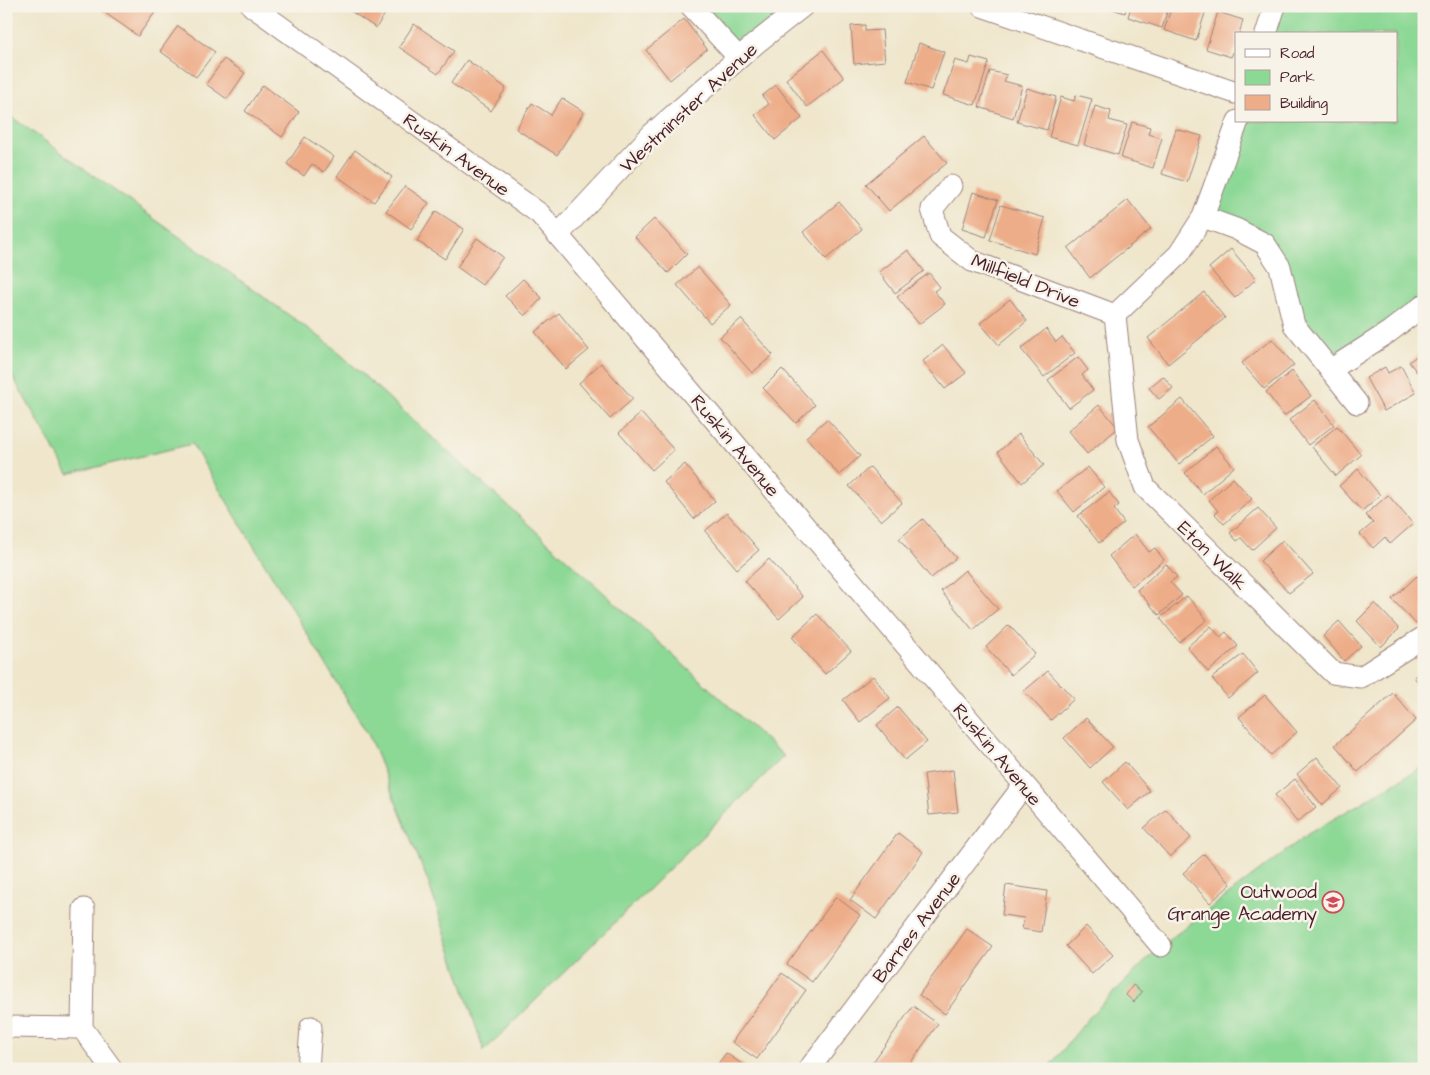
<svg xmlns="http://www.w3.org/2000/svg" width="1430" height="1075" font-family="'Architects Daughter',sans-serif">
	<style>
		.green { fill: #8cd895; stroke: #6b7c60 }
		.building { fill: #eead89 }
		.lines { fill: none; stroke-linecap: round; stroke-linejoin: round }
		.minor-casing { stroke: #9c827b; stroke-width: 23 }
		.minor { stroke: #fff; stroke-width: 21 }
		.labels { text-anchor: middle; stroke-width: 5; stroke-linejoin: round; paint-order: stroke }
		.street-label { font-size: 19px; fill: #4a1f2b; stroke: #f7f3e8 }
		.poi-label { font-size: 19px; fill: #4a1f2b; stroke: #f7f3e8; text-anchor: end }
	</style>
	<rect width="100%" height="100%" fill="#f7f3e8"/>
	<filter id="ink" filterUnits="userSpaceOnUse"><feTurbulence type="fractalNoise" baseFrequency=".02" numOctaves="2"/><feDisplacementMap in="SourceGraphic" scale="10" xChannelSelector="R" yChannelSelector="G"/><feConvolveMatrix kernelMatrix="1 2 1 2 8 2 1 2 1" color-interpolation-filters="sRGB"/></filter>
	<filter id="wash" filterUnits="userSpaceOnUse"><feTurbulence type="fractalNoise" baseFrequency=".0096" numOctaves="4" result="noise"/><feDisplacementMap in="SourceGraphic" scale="20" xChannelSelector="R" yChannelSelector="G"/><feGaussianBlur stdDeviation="1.12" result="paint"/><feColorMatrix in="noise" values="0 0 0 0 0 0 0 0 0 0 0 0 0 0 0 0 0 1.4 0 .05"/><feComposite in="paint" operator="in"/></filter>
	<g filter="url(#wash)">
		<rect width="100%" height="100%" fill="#efe6cb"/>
		<!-- green -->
		<path class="green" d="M691,6h112l-64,52z
			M1275,6h149v299l-94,65 -36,-45 -29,-80 -62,-28 35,-96h158v-87h-130z
			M6,113l322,230 456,413 -300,295 -55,-167 -60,-148 -177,-292 -124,30 -62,-109z
			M1424,766v303h-377l45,-55 69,-68 147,-112z"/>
		<g id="blocks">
			<!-- building -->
			<path class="building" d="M104,6h45l7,5 -18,25 -37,-26z
				M343,6h47l-14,22z
				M1103,6h24l-2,7z
				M1131,6h38l-7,22 -34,-11z
				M1172,6l35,1 -11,34 -32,-11z
				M1218,12l25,8 -4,14h-3v12l-5,11 -25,-8z
				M684,19l23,30 -37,31 -24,-30z
				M414,24l40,27 -16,23 -39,-27z
				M865,25v6l17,-1 3,31 -31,3 -3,-38z
				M178,26l37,26 -19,25 -36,-26z
				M919,43l25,9 -13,38 -24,-8z
				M823,50l21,28 -37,29 -21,-28z
				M971,57l18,5 -14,43 -32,-10 12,-35 14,4z
				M224,59l21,14 -18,26 -21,-15z
				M467,60l39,28 -15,23 -40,-28z
				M990,71l17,4 -3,6 18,5 -9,32 -34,-11z
				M263,85l36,27 -17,25 -37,-26z
				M776,85l26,33 -27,22 -20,-25 14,-11 -7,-8z
				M1027,88l29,9 -9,33 -30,-8z
				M1076,95l16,4 -14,46 -29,-8 12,-40 13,4z
				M562,98l22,14 -27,43 -41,-26 16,-26 19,12z
				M1095,106l16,5 -2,9 18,5 -9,30 -34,-10z
				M1132,122l18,5 -2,7 14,4 -9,30 -32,-10z
				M1176,129l26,7 -15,46 -25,-8z
				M924,136l23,27 -58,48 -23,-27z
				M305,137l29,20 -10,15 -12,-8 -8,12 -17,-12z
				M355,150l37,27 -18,25 -37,-26z
				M405,186l24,17 -18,26 -25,-18z
				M973,192l25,8 -12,37 -24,-8z
				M1128,200l23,29 -61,49 -22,-30z
				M839,202l23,27 -36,30 -23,-27z
				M1001,205l44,13 -10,36 -45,-14z
				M436,211l28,18 -19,30 -28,-18z
				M654,219l33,35 -19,19 -33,-36z
				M477,238l26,19 -21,28 -25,-18z
				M1231,249l25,30 -21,19 -26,-30z
				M908,250l16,21 -29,22 -16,-21z
				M698,267l33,38 -21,18 -33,-38z
				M929,273l11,14 -6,4 11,13 -26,20 -22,-27z
				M523,279l19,19 -17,18 -20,-20z
				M1204,292l21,26 -57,46 -20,-26z
				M1010,299l17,22 -28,24 -19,-22z
				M559,313l30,37 -23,19 -31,-37z
				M741,319l32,36 -21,18 -32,-36z
				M1046,329l10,13 6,-5 13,16 -31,24 -23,-28z
				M1272,339l22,26 -30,24 -22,-26z
				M943,345l23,28 -21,16 -22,-28z
				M1424,350v31l-15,-19z
				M1078,357l10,13 -6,5 11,15 -24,18 -21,-28z
				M601,363l32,36 -23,20 -31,-36z
				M1401,366l15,27 -32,18 -18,-33 19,-11 3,6z
				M782,369l33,36 -19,18 -33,-35z
				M1292,371l19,25 -27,20 -18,-24z
				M1163,376l10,12 -14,11 -10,-11z
				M1182,399l31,37 -34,28 -31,-37z
				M1315,400l19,25 -26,20 -19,-25z
				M1099,405l19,23 -31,26 -19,-23z
				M641,413l33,37 -22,20 -33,-37z
				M827,419l33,37 -21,19 -33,-38z
				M1337,426l24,29 -25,21 -24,-29z
				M1019,434l25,31 -22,18 -24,-31z
				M1216,446l18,21 -31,27 -18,-21z
				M685,464l30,37 -21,18 -30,-37z
				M870,467l32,36 -21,18 -32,-35z
				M1088,467l16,20 -30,25 -17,-21z
				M1358,469l22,26 -18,16 -23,-25z
				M1233,478l19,21 -28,25 -9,-10 3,-3 -9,-11z
				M1109,492l10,13 -5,4 10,14 -25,20 -21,-27z
				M1388,495l25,29 -23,20 -5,-7 -12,11 -13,-14 13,-11 -8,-8z
				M1258,508l18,20 -24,22 -11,-12 -4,3 -7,-8z
				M727,513l32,37 -22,19 -32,-38z
				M923,519l33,39 -25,20 -32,-39z
				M1135,534l14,18 6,-4 9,12 -32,26 -23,-30z
				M1283,540l30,34 -24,19 -29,-32z
				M769,559l34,38 -24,22 -34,-38z
				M1166,564l11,13 -7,5 12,13 -23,20 -22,-25z
				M965,570l33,39 -25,21 -32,-39z
				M1417,576l7,7v41l-4,4 -28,-29z
				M1187,596l20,24 -28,22 -19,-24z
				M1375,603l24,26 -18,18 -24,-26z
				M817,614l34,37 -26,23 -33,-37z
				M1339,621l22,25 -17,15 -21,-25z
				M1009,625l26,29 -24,21 -25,-28z
				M1211,626l9,11 6,-5 12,14 -30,26 -21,-25z
				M1243,654l15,19 -30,25 -16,-20z
				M1424,669v20l-10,-12z
				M1048,671l26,28 -23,21 -27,-29z
				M873,676l17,22 -30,24 -17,-22z
				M1393,693l23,27 -58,52 -23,-27z
				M1265,695l32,37 -26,23 -32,-38z
				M898,707l29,35 -22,18 -28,-35z
				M1086,718l27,29 -23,21 -26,-30z
				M1317,757l25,31 -20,17 -25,-31z
				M1125,762l25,29 -22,19 -25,-28z
				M953,770l5,42 -29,3 -5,-41z
				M1295,779l21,28 -19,15 -22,-27z
				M1166,809l25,29 -21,19 -26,-29z
				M898,833l25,19 -47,67 -26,-19z
				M1204,854l27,30 -21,19 -27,-30z
				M1006,885l41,6 -6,41 -19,-3 2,-11 -22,-3z
				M836,897l24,18 -48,67 -25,-18z
				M1086,926l27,29 -21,19 -26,-28z
				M967,929l26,18 -48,67 -26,-19z
				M782,973l24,17 -49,69 -25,-17z
				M1133,985l9,7 -8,10 -8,-7z
				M913,1006l25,18 -24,34 -9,11h-37z
				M726,1053l23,16h-35z"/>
		</g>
	</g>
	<g filter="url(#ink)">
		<use href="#blocks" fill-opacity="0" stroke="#9c827b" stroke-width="1"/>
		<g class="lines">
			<!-- minor casing -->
			<g class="minor-casing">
				<path id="minor" d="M252,6l288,208 621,732
					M691,6l48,52
					M982,6l254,87
					M1266,34l9,-28
					M951,186l-19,23 8,27 32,25 143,54
					M1203,217l33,12 29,15 15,23 14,58 63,78
					M558,235l94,-101 103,-90 48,-38
					M1115,315l13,125 17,47 188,186 28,4 63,-40
					M1115,315l64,-61 24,-37 35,-96
					M1330,370l59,-38 35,-27
					M6,1027l76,1 30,41
					M82,1028l2,-119
					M308,1069l3,-42
					M809,1069l215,-284"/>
			</g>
			<!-- minor -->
			<use href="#minor" class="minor"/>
		</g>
	</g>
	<!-- icons -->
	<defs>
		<g id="school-ring" transform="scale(1.125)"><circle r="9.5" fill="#f7f3e8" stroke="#d1495b" stroke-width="1.5"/><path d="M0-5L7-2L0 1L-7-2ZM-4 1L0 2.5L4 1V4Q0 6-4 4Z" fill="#d1495b"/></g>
	</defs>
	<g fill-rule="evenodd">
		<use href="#school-ring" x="1333" y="902"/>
	</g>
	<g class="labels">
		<!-- street labels -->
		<g class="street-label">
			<text transform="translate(688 107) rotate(-43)" y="7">Westminster Avenue</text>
			<text transform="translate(457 154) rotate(36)" y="7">Ruskin Avenue</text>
			<text transform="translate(1026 280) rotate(22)" y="7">Millfield Drive</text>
			<text transform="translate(736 445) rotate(50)" y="7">Ruskin Avenue</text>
			<text transform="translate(1213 555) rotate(45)" y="7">Eton Walk</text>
			<text transform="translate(998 754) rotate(50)" y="7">Ruskin Avenue</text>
			<text transform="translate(916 927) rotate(-53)" y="7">Barnes Avenue</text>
		</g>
		<!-- poi labels -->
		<g class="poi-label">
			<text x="1317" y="898">Outwood<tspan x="1317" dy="22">Grange Academy</tspan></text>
		</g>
	</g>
	<!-- margin -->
	<rect width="1430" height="1075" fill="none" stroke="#f7f3e8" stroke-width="25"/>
	<!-- legend -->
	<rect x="1235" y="32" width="162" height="90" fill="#f7f3e8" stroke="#b29e9c"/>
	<rect x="1245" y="49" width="25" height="8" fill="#ffffff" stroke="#b29e9c"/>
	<text x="1280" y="58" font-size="15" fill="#4a1f2b">Road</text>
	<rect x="1245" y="70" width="25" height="15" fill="#8cd895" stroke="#b29e9c"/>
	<text x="1280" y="82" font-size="15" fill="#4a1f2b">Park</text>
	<rect x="1245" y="95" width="25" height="15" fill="#eead89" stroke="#b29e9c"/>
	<text x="1280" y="108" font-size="15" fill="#4a1f2b">Building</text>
</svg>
